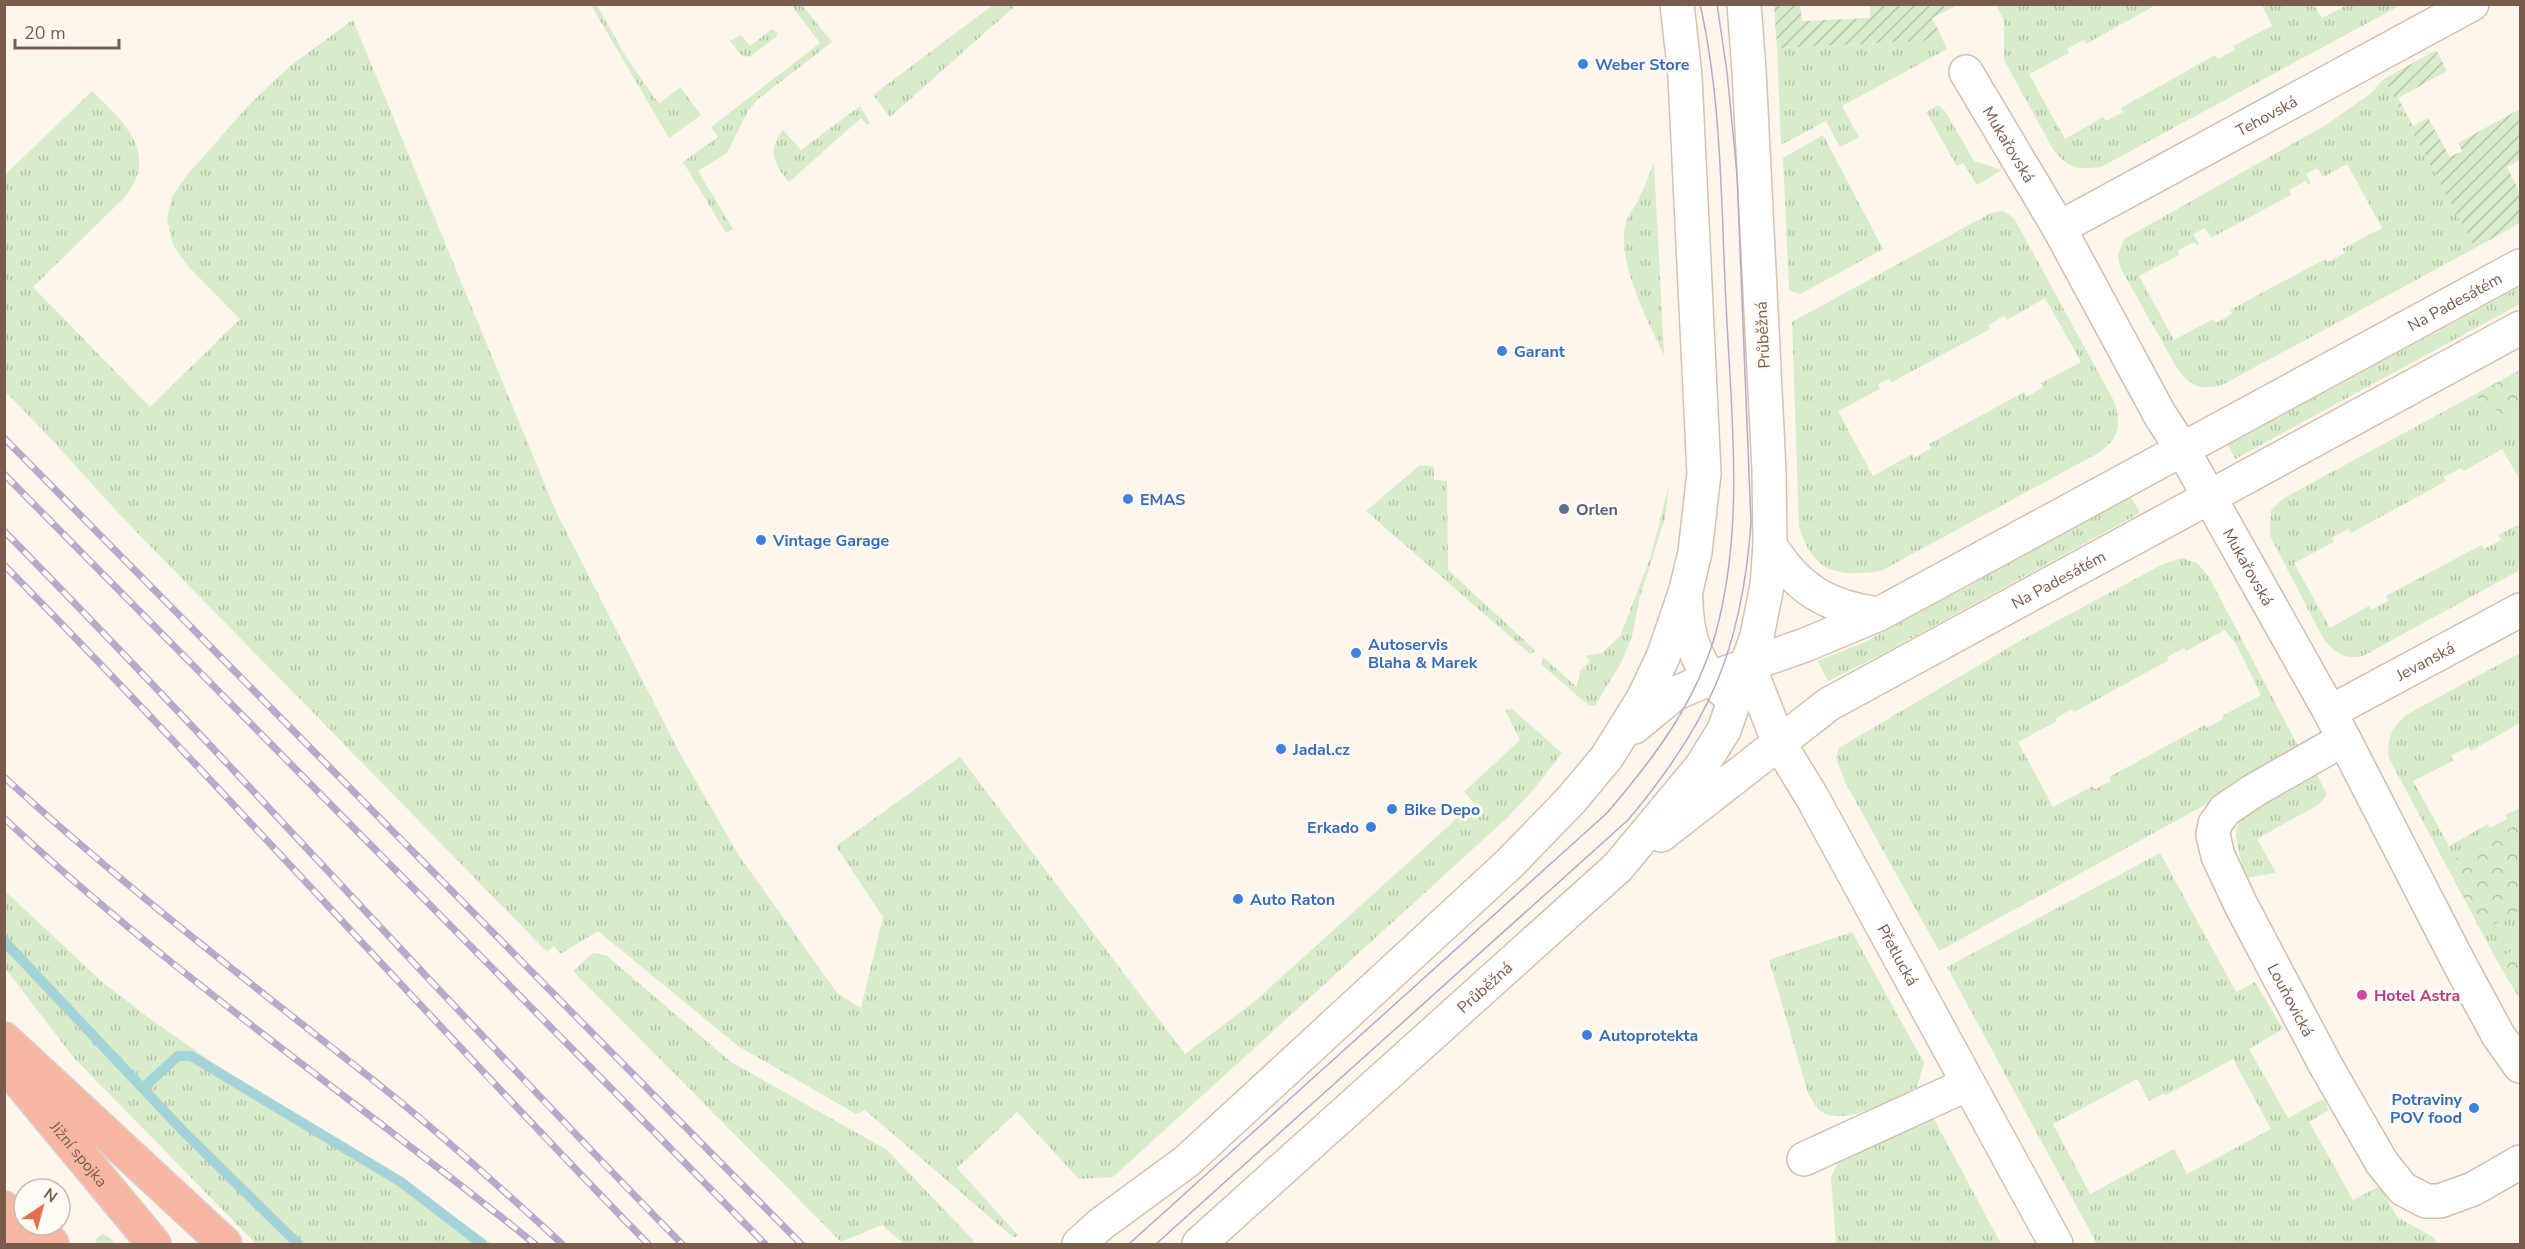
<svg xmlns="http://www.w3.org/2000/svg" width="2525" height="1249" font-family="'Nunito Sans',sans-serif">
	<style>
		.grass { fill: url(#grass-tufts); fill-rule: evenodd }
		.forest { fill: url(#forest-crowns) }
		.garden { fill: url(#garden-furrows) }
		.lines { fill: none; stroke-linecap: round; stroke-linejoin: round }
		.stream { stroke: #a5d3da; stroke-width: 10 }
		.street-casing { stroke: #d1beb0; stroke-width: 36 }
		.secondary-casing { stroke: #d6c0b0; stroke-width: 36 }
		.highway-casing { stroke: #dad1cd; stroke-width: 36 }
		.street { stroke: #fff; stroke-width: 33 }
		.secondary { stroke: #fff; stroke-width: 33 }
		.highway { stroke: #f7b7a3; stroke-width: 33 }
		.tram { stroke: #b9a8c9; stroke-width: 1.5 }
		.rail-casing { stroke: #b9a8c9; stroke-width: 7 }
		.rail { stroke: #fffaf3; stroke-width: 4.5; stroke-dasharray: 14; stroke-linecap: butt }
		.shop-dot { fill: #3f7fe0; stroke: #fffaf3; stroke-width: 2 }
		.service-dot { fill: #5c6f8a; stroke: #fffaf3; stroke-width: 2 }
		.hotel-dot { fill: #d1479c; stroke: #fffaf3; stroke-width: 2 }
		.labels { text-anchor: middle; stroke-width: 6; stroke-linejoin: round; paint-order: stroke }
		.shop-label { font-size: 16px; font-weight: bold; fill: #366cbe; stroke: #fffaf3; text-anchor: start }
		.street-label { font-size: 16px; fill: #7a5c4d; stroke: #fffaf3 }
		.service-label { font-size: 16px; font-weight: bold; fill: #4e5e75; stroke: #fffaf3; text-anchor: start }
		.hotel-label { font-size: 16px; font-weight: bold; fill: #b23c85; stroke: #fffaf3; text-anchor: start }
	</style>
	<defs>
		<pattern id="grass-tufts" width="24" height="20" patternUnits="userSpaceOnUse" patternTransform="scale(1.5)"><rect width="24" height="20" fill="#d8ecc9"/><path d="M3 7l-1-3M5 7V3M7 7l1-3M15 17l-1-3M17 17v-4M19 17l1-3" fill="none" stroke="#b4c2a5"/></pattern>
		<pattern id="forest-crowns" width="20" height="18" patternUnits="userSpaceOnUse" patternTransform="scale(1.5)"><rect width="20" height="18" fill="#d8ecc9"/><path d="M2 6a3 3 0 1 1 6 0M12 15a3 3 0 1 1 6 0" fill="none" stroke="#b4c2a5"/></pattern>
		<pattern id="garden-furrows" width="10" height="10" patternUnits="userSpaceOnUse" patternTransform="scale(1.5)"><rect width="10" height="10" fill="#d8ecc9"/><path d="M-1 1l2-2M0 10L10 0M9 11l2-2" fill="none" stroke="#b4c2a5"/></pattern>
	</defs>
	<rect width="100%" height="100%" fill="#fdf6ec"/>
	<!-- grass -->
	<path class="grass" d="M591,5h6l29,52 33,47 21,-17 21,28 -32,23z
		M791,5h11l30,37 -74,57 -10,12 -21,42 -29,18 35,58 -7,4 -43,-71 35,-25 -7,-10 109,-84z
		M993,5h23l-126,112 -17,-22z
		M1996,5h160l-70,39 -2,-4 -17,9 2,4 -40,21 36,65 38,-22 3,4 17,-9 -2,-4 94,-53 3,4 17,-9 -2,-4 39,-20 -10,-21h52l8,13 25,-13h54l-300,162c-23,3 -31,2 -47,-16l-50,-91v-40z
		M353,20l204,494 121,236 60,104 99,139 24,15 22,-91 -47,-71 124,-89 225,297 70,-53 219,-198 -10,-11 56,-52 -15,-30 7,-1 50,44 -28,36 -26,28 -395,360 -34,2 -62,-67 -60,56 61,67 -4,3 -149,-128 -9,4 -118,-68 -140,-115 -38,23 -6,-8 -7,6 -424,-434 -71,-78 -47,-49v-216l87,-84c31,30 70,64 31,108l-90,88 117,120 90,-88 -52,-53 -15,-21 -6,-26 5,-22 15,-22 62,-70 42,-40z
		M772,29l5,4v3l-27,21 -9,-2 -11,-14 11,-6 9,11z
		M1939,32l8,17 -105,57 17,31 -19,10 -14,-26 -45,24 -4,-97 147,-7z
		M2384,79l91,169 -251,136c-22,7 -32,3 -46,-14l-58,-103 -2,-12 6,-16 202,-114 44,-31zM2347,164l35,64 -40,21 3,4 -17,9 -3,-3 -95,51 2,4 -16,9 -3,-4 -39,21 -35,-64 40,-21 -2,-4 17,-9 3,3 2,-1 -6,-10 12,-6 6,10 80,-43 -2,-5 17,-9 2,4 3,-2 -5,-9 11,-6 6,9z
		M860,106l10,17 -3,2 -6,-7 -72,64c-15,-17 -22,-32 -6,-52l18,20z
		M1936,106h3l6,5 29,50 28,9 -25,15 -14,-22 -6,3 -31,-54z
		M1823,135l60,114 -83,45 -11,-4 -6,-132z
		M1654,162l10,193c-16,-33 -51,-100 -37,-135 3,-8 10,-16 13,-24 6,-11 9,-23 14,-34z
		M2003,211l11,7 101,185c6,22 4,35 -15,49l-219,119c-43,6 -68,2 -82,-44l-7,-205 199,-109zM2045,298l36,64 -40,21 2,4 -16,10 -3,-5 -95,52 2,4 -17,10 -2,-4 -39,22 -35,-65 42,-22 -2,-5 11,-5 3,3 98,-53 -2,-4 16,-9 3,4z
		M2520,287v17l-285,155 -7,-14z
		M2520,370v110l-18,-31 -38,22 -3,-3 -17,9 2,4 -95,52 -2,-5 -17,10 2,4 -40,21 36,65 39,-22 2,4 17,-9 -2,-5 95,-51 3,4 17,-9 -3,-5 22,-11v46l-157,86c-20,4 -29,-4 -40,-18l-53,-102 1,-26 13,-12z
		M1420,465l14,2v13l13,1 1,89 88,81 -6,3 -164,-143z
		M1669,485l-4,33 -25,79 -8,39 -10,25 -27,45 -7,-1 -47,-41 2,-7 34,30 3,-16 10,-10 -5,-5 17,-3 18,-17 30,-77z
		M2131,497l9,16 -254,139 -58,29 -10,-20 47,-19z
		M2182,558l15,5 12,14 92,175 -362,199 -94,-169 -9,-24 3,-10 179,-106 145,-78zM2225,630l12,16 24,49 -39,21 1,3 -16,9 -2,-3 -96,52 2,4 -16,8 -2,-3 -40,21 -35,-65 39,-21 -1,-3 16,-9 2,3 95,-52 -2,-3 17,-9 2,3z
		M2520,653v70l-49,28 -3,-4 -17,9 2,5 -40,20 36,65 39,-22 2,4 17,-9 -2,-4 15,-7v191l-24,-40 -107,-201c-3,-20 3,-30 17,-43z
		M2315,771l12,24 -9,10 -61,34 19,34 -31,5 -9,-40v-8l6,-15z
		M2160,853l76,139 19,-10 28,47 -34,20 39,69 35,-19 6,11 -20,12 44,78 27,-14 17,31 36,20 4,7h-340l-150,-277zM2233,1059l38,70 -84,45 -13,-25 -84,45 -37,-70 84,-45 12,22 15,-8 2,2z
		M5,891l96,90 52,40 62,43 187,115 90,65h-236l-182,-186 -69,-90z
		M1852,932l72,131 -7,24c-23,11 -71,40 -95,25 -7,-4 -10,-12 -14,-19l-39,-133z
		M593,953l14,3 124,106 156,88 87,91 -1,3h-69l-22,-19 -41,17 -268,-271z
		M1933,1117l68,127h-165l-5,-66 8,-18z
		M102,1234l7,3 6,7h-20l1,-5z"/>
	<!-- forest -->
	<path class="forest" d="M2520,370v56l-46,-31z
		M2520,823v87l-38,21 -36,-67z
		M2520,947v52l-24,-40z"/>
	<!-- garden -->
	<path class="garden" d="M1774,5h26l2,16 68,-3v-13h88l-26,13 7,14 -15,9 -147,7z
		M2436,50l11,21 -49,27 15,28 15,-8 22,39 12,-6 -4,-8 62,-34v51l-13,7 13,26v30l-45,25 -91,-169z"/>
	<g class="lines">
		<!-- stream -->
		<path class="stream" d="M4,941l179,190 115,113
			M143,1088l35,-32h13l210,126 81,62"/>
		<!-- street casing -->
		<g class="street-casing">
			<g id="street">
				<path id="s1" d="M1966,72l93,156 101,187 23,35 147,262 128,249 40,74 22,31"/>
				<path id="s2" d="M2059,228l413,-224"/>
				<path id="s3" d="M2330,712l190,-102"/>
				<path id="s4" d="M2344,739l-91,52 -28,19 -10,14 -2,11 5,21 23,49 85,161 56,97 21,26 23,12h14l33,-12 47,-27"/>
				<path d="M1804,1159l164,-75"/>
			</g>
		</g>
		<!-- secondary casing -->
		<g class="secondary-casing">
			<g id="secondary">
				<path d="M1770,545c28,45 58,62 109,69"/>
				<path d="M1686,600c0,36 12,69 39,92"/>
				<path id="s5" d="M1748,664l31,79 33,54 244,447"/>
				<path id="s6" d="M1634,727l40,-33 37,-16 94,-33 74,-31 641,-348"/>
				<path id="s7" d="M1661,835l168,-131 691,-376"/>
				<path d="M1079,1244l22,-20 86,-63 322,-297 63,-65 35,-42 36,-58 20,-42 23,-67 9,-38 9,-79 -19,-397 -8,-72"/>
				<path id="s8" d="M1199,1244l419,-377 83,-100 23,-37 33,-94 10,-50 3,-41 -1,-75 -20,-400 -5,-66"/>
			</g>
		</g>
		<!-- highway casing -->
		<g class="highway-casing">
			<g id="highway">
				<path d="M4,1039l221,205"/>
				<path id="s9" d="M4,1063l150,181"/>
				<path d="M4,1208l20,36"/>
				<path d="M37,1225l15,19"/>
			</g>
		</g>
		<!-- street -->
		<use href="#street" class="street"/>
		<!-- secondary -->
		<use href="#secondary" class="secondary"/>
		<!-- highway -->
		<use href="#highway" class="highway"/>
		<!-- tram -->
		<path class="tram" d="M1129,1244l478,-431c47,-55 89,-110 109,-181 29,-107 15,-220 10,-329 -5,-99 -4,-202 -26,-299
			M1156,1244l472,-424c81,-96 114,-171 123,-297l-14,-349 -10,-102 -10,-68"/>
		<!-- rail casing -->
		<g class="rail-casing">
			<path id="rail" d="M4,438l797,806
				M4,474l761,770
				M4,531c231,234 448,479 678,713
				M4,565c219,222 426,456 644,679
				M4,777c115,105 237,199 359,295 69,54 135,113 199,172
				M4,818c166,156 355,284 531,426"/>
		</g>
		<!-- rail -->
		<use href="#rail" class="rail"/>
	</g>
	<!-- markers -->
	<g class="shop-dot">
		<circle cx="1583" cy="64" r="6"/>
		<circle cx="1502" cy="351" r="6"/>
		<circle cx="1128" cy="499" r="6"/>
		<circle cx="761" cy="540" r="6"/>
		<circle cx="1356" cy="653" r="6"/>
		<circle cx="1281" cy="749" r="6"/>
		<circle cx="1392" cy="809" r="6"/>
		<circle cx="1371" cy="827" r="6"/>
		<circle cx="1238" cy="899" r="6"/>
		<circle cx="1587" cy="1035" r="6"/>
		<circle cx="2474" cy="1108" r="6"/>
	</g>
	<circle class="service-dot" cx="1564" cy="509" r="6"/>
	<circle class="hotel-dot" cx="2362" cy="995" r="6"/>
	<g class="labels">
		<!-- shop labels -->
		<g class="shop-label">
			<text x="1595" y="70">Weber Store</text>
			<text x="1514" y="357">Garant</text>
			<text x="1140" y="505">EMAS</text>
			<text x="773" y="546">Vintage Garage</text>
			<text x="1368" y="650">Autoservis<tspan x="1368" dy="18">Blaha &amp; Marek</tspan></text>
			<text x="1293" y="755">Jadal.cz</text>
			<text x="1404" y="815">Bike Depo</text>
			<text x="1359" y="833" text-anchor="end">Erkado</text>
			<text x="1250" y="905">Auto Raton</text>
			<text x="1599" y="1041">Autoprotekta</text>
			<text x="2462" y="1105" text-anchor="end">Potraviny<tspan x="2462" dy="18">POV food</tspan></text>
		</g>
		<!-- street labels -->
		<g class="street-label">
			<text dy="6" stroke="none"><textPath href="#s2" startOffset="236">Tehovská</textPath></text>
			<text dy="6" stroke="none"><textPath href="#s1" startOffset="84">Mukařovská</textPath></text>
			<text dy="6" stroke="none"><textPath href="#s6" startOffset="927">Na Padesátém</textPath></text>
			<text transform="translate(1762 335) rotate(-93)" y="6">Průběžná</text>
			<text dy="6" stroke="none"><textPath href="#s1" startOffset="570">Mukařovská</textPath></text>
			<text dy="6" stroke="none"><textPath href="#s7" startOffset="474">Na Padesátém</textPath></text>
			<text dy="6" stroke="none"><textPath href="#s3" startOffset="108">Jevanská</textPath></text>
			<text dy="6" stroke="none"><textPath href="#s5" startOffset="328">Přetlucká</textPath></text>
			<text dy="6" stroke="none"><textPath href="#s8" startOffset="384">Průběžná</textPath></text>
			<text dy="6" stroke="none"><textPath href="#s4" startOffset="350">Louňovická</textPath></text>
			<text dy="6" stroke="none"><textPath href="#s9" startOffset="118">Jižní spojka</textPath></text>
		</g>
		<!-- service labels -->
		<g class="service-label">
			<text x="1576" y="515">Orlen</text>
		</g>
		<!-- hotel labels -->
		<g class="hotel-label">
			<text x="2374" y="1001">Hotel Astra</text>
		</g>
	</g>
	<!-- border -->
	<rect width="2525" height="1249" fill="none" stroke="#7a5c4d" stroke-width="12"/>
	<!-- north arrow -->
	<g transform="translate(42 1207) rotate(36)"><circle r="28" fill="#fffaf3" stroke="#cabbb1" stroke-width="1.5"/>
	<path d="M0-4.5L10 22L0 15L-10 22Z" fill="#e76f51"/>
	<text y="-9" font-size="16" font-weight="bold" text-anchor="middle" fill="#7a5c4d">N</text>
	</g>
	<!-- scale -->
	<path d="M15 39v9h104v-9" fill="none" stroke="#7a5c4d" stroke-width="3"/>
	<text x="24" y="39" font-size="18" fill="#7a5c4d" stroke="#fffaf3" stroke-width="4.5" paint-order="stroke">20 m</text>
</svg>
